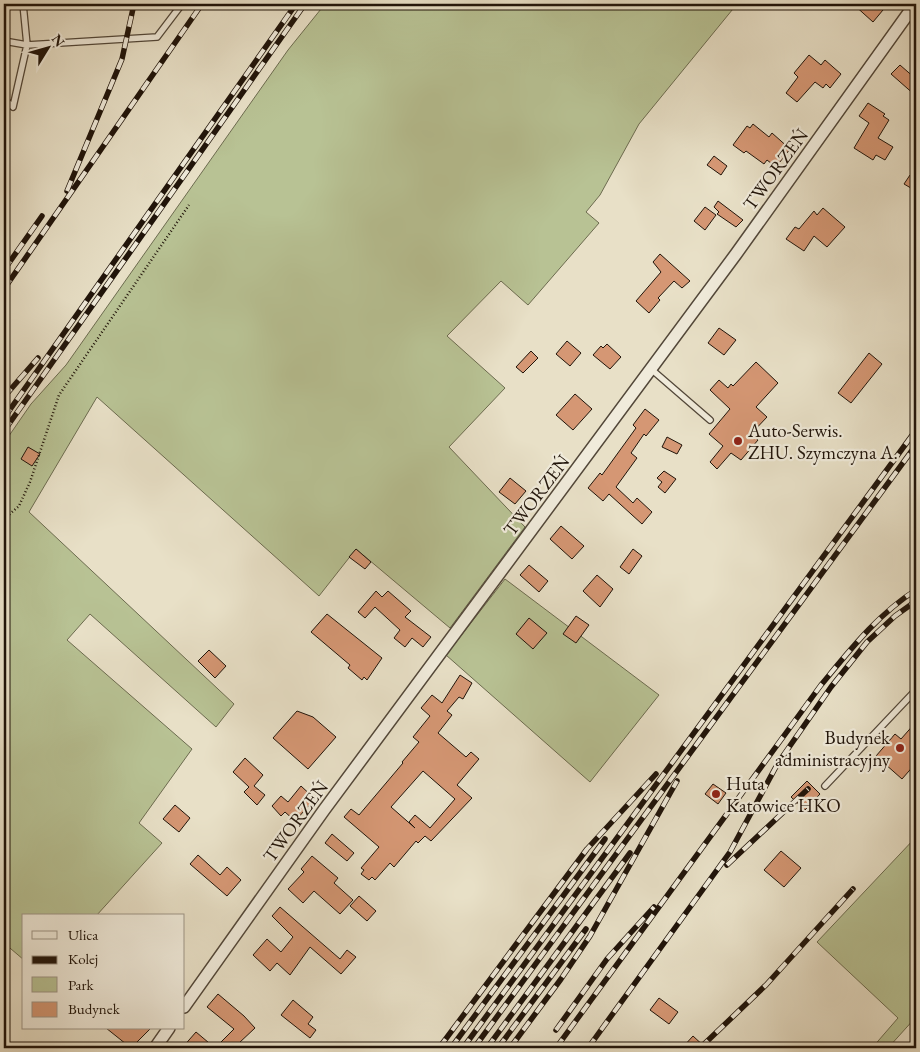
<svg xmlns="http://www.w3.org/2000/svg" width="920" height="1052" font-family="'EB Garamond',serif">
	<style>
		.green { fill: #b8c294; stroke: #6c6b4f }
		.building { fill: #d59774; stroke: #20140a; fill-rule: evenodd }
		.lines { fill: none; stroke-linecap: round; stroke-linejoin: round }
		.lane-casing { stroke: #524739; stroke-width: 8 }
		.street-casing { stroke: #524739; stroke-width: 14 }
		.path { stroke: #20140a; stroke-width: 2.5; stroke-dasharray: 1 2.5; stroke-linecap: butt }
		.lane { stroke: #f0ebdb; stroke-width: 5.5 }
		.street { stroke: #f0ebdb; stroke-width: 11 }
		.rail-casing { stroke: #20140a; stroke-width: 5.5 }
		.rail { stroke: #f0ebdb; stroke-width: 4; stroke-dasharray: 11; stroke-linecap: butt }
		.poi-dot { fill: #8f2418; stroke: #f0ebdb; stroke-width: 2 }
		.labels { text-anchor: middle; stroke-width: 4.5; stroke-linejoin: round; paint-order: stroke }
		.street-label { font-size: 19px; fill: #20140a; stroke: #f0ebdb }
		.poi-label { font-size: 19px; fill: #20140a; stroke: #f0ebdb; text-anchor: start }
	</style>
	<rect width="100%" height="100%" fill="#e8e0c7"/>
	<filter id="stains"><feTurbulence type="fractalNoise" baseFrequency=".004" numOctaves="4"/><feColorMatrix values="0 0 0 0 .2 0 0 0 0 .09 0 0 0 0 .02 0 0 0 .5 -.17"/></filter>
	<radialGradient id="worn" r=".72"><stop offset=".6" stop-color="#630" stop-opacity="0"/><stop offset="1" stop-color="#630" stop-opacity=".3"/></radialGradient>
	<!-- green -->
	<path class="green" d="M325,4h412l-98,120 -39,71 -14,17 13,11 -71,82 -27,-24 -54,55 58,52 -56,59 76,80 -75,101 -94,-79 -37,47 -222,-199 -68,115 205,192 -18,23 -126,-113 -23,26 125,109 -53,74 23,20 -66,73h-72v44l-20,-17v-500l27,-39 35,-39 222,-315z
		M505,579l154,116 -69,87 -144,-127z
		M916,837v180l-28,31h-16l26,-30 -81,-76z"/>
	<!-- building -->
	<path class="building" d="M853,4h35l-15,18z
		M809,55l12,10 4,-5 16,14 -11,14 -4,-4 -3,4 -8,-6 -18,20 -11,-9 12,-16 -4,-4z
		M900,65l16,14v17l-25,-22z
		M868,103l17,11 -2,2 6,4 -11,18 15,9 -8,13 -9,-5 -3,5 -19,-12 15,-25 -10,-7z
		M753,124l16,13 3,-4 18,16 -14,18 -9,-7 -3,4 -18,-13 -2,2 -11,-8 14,-19 3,2z
		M714,156l13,10 -6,9 -14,-10z
		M910,175l6,4v12l-12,-7z
		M718,201l25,19 -7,7 -19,-13 2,-2 -5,-5z
		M705,207l11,8 -11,15 -11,-9z
		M823,208l22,19 -18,20 -13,-11 -10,15 -18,-12 9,-12 4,2 15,-18 3,4z
		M660,254l30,27 -8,7 -8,-7 -16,17 2,2 -11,13 -13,-12 25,-29 -8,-10z
		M719,328l17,12 -12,15 -16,-12z
		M567,341l14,12 -11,13 -14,-12z
		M607,344l14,13 -11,12 -17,-14 8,-9 2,2z
		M531,351l7,7 -15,15 -7,-6z
		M869,353l13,11 -31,39 -13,-10z
		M756,362l22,21 -22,24 11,10 -16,17 7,6 -17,20 -10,-7 -14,16 -7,-7 13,-16 -14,-12 21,-25 -20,-19 9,-10 9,8 3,-4 2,2z
		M575,394l17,15 -19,21 -17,-15z
		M645,409l14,11 -13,16 -2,-2 -13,19 6,5 -21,29 17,16 4,-5 15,14 -10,12 -33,-30 -6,7 -15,-13 12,-15 2,2 34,-47 -3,-3z
		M667,437l15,8 -5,9 -15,-7z
		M28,447l12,7 -8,12 -11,-7z
		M664,471l12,8 -11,14 -7,-6 4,-5 -5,-4z
		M510,478l16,13 -11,13 -16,-12z
		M561,526l23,20 -12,13 -22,-20z
		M356,549l15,13 -6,7 -16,-12z
		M633,549l9,7 -13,18 -9,-7z
		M529,565l19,16 -9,11 -19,-17z
		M597,575l16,14 -13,18 -17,-16z
		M376,591l6,6 6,-6 23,20 -6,6 26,20 -8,10 -11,-9 -7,9 -11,-9 6,-8 -25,-23 -10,11 -7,-6z
		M327,614l55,44 -15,22 -3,-3 -2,3 -14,-12 2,-3 -39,-33z
		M576,616l13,9 -13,18 -13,-9z
		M529,618l18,15 -14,16 -17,-15z
		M209,650l17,16 -11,12 -17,-17z
		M460,675l12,8 -9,16 -4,-2 -12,14 5,4 -14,18 28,24 5,-5 8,7 -22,26 15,13 -41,43 -6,-5 -7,7 -2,-2 -22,26 -4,-4 -15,17 -3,-3 -3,3 -8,-6 3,-4 -3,-2 18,-21 -35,-30 7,-8 8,6 44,-52 -1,-1 17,-20 -6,-5 17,-21 -9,-8 11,-13 10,8zM423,771l32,28 -25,29 -15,-13 -6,7 6,6 -24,-21z
		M297,711l16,6 23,20 -28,32 -35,-31z
		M916,722v41l-14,16 -26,-23 19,-22 6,5z
		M245,758l18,17 -9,11 11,9 -8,10 -13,-13 5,-5 -16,-15z
		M807,781l13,13 -15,16 -14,-13z
		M713,784l13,9 -8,11 -13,-10z
		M301,786l14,13 -20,22 -10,-9 -4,4 -9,-10 9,-10 7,6z
		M175,805l15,13 -11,14 -16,-13z
		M332,834l22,19 -7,8 -22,-18z
		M781,851l20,17 -17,19 -20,-17z
		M198,855l22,20 7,-8 14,13 -14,16 -37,-32z
		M312,856l26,22 -4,5 19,17 -13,14 -26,-23 -11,12 -15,-14 16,-17 -3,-3z
		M359,896l17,15 -9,10 -17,-15z
		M280,907l60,52 7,-9 9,7 -15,17 -31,-27 -20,28 -13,-12 -7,8 -17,-16 14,-16 14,13 12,-15 -21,-21z
		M218,994l26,22 11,12 -16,15 5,5h-62l14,-16 19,16 19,-19 -27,-22z
		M659,998l19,14 -9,12 -19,-14z
		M293,1000l20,17 -5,7 8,6 -6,8 -29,-23z
		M106,1028h45l-20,20z
		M693,1036l13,12h-24z"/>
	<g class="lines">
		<!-- lane casing -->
		<g class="lane-casing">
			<path id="lane" d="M4,41l23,4 130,-8 25,-33
				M4,99l9,8 14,-62 -4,-41
				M651,369l59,51
				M825,786l91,-96"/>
		</g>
		<!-- street casing -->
		<g class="street-casing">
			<path id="street" d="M184,1007l140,-197 412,-556 179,-250
				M155,1048l14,-20"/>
		</g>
		<!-- path -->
		<path class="path" d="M4,519l15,-13 11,-24 29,-87 130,-190"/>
		<!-- lane -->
		<use href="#lane" class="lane"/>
		<!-- street -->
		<use href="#street" class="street"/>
		<!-- rail casing -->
		<g class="rail-casing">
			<path id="rail" d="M67,191l55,-132 12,-55
				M4,270l38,-54
				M4,289l198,-285
				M4,397l34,-39
				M4,418l292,-414
				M4,431l301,-427
				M727,865l81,-76
				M556,1030l51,-71 47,-52
				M439,1048l148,-199 69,-75
				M451,1048l154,-209
				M463,1048l453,-618
				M474,1048l442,-603
				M487,1048l143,-195
				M498,1048l88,-119
				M510,1048l51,-69 29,-43 87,-155
				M556,1048l265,-363c29,-35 57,-71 95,-95
				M588,1048l142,-196 48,-89 53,-76 36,-45 28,-26 21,-15
				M700,1048l66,-63 87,-96"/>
		</g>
		<!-- rail -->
		<use href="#rail" class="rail"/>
	</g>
	<!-- markers -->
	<g class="poi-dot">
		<circle cx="738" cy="441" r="5"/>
		<circle cx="900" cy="748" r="5"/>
		<circle cx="716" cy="794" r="5"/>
	</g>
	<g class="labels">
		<!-- street labels -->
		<g class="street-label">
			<text transform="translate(775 169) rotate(-54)" y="7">TWORZEŃ</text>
			<text transform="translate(536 495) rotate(-53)" y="7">TWORZEŃ</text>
			<text transform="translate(295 821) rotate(-54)" y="7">TWORZEŃ</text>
		</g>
		<!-- poi labels -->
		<g class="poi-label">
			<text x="748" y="437">Auto-Serwis.<tspan x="748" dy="22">ZHU. Szymczyna A.</tspan></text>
			<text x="890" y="744" text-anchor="end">Budynek<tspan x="890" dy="22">administracyjny</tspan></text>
			<text x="726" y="790">Huta<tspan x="726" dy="22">Katowice HKO</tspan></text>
		</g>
	</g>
	<!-- margin -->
	<rect width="920" height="1052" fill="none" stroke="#e8e0c7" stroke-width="20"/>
	<rect x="5" y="5" width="910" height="1042" fill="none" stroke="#20140a" stroke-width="2.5"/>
	<rect x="10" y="10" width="900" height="1032" fill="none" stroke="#20140a"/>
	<!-- legend -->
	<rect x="22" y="914" width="162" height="115" fill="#f0ebdb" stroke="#9d9587"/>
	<rect x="32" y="931" width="25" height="8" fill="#f0ebdb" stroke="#9d9587"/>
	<text x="68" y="940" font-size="15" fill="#20140a">Ulica</text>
	<rect x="32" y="956" width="25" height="8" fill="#20140a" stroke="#9d9587"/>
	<text x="68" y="964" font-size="15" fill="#20140a">Kolej</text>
	<rect x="32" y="977" width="25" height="15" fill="#b8c294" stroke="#9d9587"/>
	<text x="68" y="990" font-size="15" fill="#20140a">Park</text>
	<rect x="32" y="1002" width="25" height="15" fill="#d59774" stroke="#9d9587"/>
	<text x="68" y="1014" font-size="15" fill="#20140a">Budynek</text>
	<!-- north arrow -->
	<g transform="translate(48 48) rotate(53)" stroke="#f0ebdb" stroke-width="4" paint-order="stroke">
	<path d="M0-4L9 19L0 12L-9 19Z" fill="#20140a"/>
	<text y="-8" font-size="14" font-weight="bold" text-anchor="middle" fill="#20140a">N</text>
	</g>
	<rect width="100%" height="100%" filter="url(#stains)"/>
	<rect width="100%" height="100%" fill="url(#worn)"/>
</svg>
